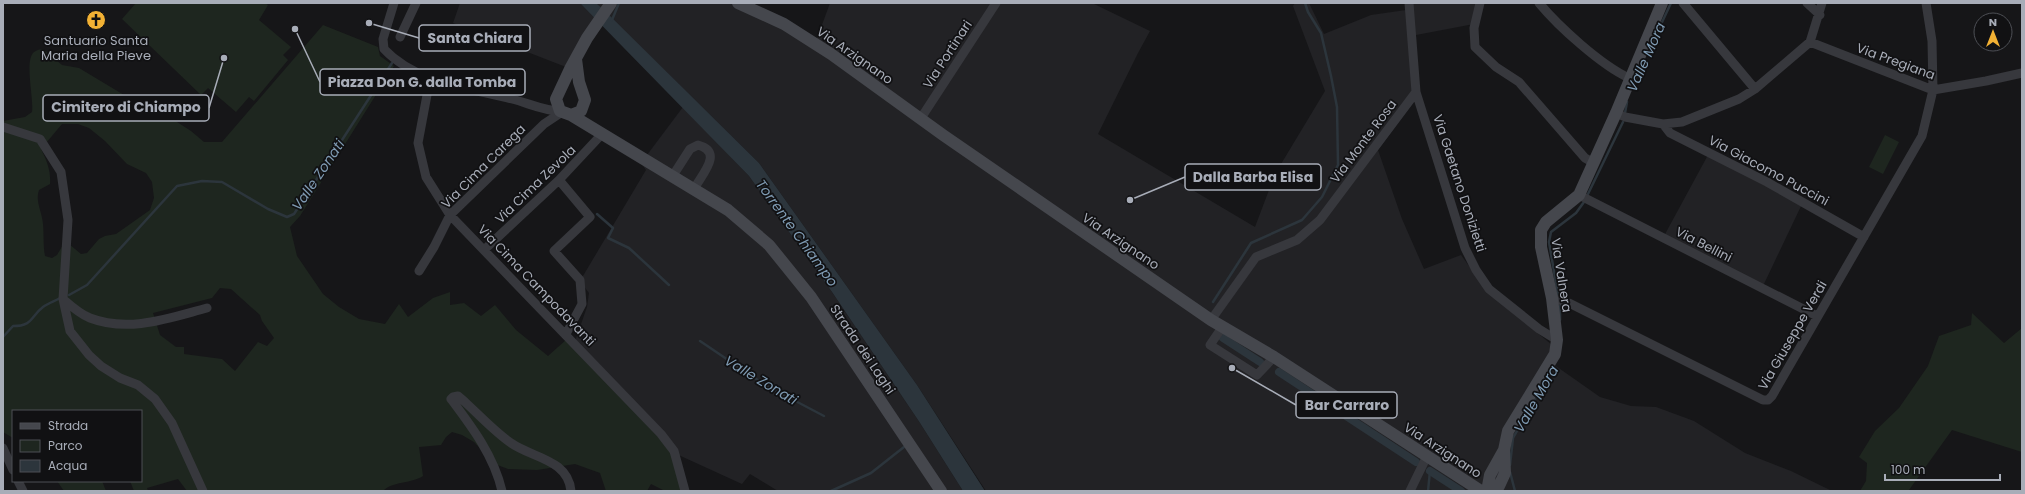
<svg xmlns="http://www.w3.org/2000/svg" width="2025" height="494" font-family="Poppins,sans-serif">
	<style>
		.built { fill: #222225 }
		.green { fill: #1e261f; fill-rule: evenodd }
		.water { fill: #2c353c }
		.lines { fill: none; stroke-linecap: round; stroke-linejoin: round }
		.stream { stroke: #2c353c; stroke-width: 2.5 }
		.canal { stroke: #2c353c; stroke-width: 8 }
		.street { stroke: #37383d; stroke-width: 9 }
		.secondary { stroke: #45474d; stroke-width: 12 }
		.labels { text-anchor: middle; stroke-width: 3.5; stroke-linejoin: round; paint-order: stroke }
		.poi-label { font-size: 13px; fill: #a8adb8; stroke: #111113 }
		.street-label { font-size: 13px; fill: #a8adb8; stroke: #111113 }
		.water-label { font-size: 14px; font-style: italic; fill: #7f9bb3; stroke: #111113 }
		.leader { fill: none; stroke: #a8adb8; stroke-width: 1.5 }
		.callout-dot { fill: #a8adb8; stroke: #111113; stroke-width: 1.5 }
		.callout { fill: #111113; stroke: #a8adb8; stroke-width: 1.5 }
		.callout-label { font-size: 14px; text-anchor: middle; font-weight: bold; fill: #a8adb8 }
	</style>
	<rect width="100%" height="100%" fill="#161618"/>
	<!-- built -->
	<path class="built" d="M460,3h120l18,16 -32,48 -113,-44z
		M596,3h144l75,41 15,-41h262l58,28 -12,22 -40,81 157,93 20,-53 50,-83 -32,-85 2,-3h14l15,31 47,-19 42,-6 -1,-6h67l-5,21 -58,11 2,61 -40,54 24,69 22,50 37,-14 26,36 65,54 1,19 47,33 31,9 25,1 38,14 51,32 46,18 41,20h-846l-69,-106 -158,-222z
		M683,107l66,69 83,116 88,131 43,68h-185l-28,-17 -8,10 -70,-32 -99,-105 14,-40 2,-14 -9,-12 66,-111 -5,-7z
		M1708,155l94,49 -39,82 -99,-50z"/>
	<!-- green -->
	<path class="green" d="M136,3h129l3,2 -9,15 32,27 -8,8 5,5 -34,41 -5,-4 -13,15 -28,-24 -7,7 -79,-76z
		M323,25l55,22 2,9 14,10 -94,150 -10,11 7,29 26,38 16,13 20,12 26,5 14,-20 9,13 25,-19 17,-6v13l14,-2 17,13 14,-11 21,25 32,26 19,-17 105,113 11,39h-18l-14,-7 -4,7h-41l-6,-18 -25,-9 -38,6 -29,-1 -13,-5 -21,-22 -12,-7 -10,-3 -6,5 -5,8 -22,2 4,29c-13,8 -30,5 -40,15h-196l-9,-12 -31,9 1,3h-14l-4,-10h11v-70h-128v27l-10,-6v-311l22,-4 7,-5c2,-14 -8,-52 2,-60 3,-2 6,-3 9,-3l19,16 17,3 45,27 36,16 31,20 13,11h18zM62,124h16l11,4 16,13 22,23 19,9 6,9 2,16 -4,12 -34,24 -11,2 -6,3 -12,14 -6,1 -12,-10 -6,1 -6,10 -5,3 -7,-2c-2,-11 -1,-21 -2,-32 -1,-13 -8,-22 -4,-34l11,-6c1,-13 -3,-23 -9,-35zM220,288l11,1 29,26 2,6 12,17 -7,8 -9,-4 -23,29 -13,-12 -38,-5v-7h-8l-16,-12 -7,-22 59,-15z
		M1885,135l14,7 -16,32 -14,-7z
		M1972,313l32,30 18,-15v124l-70,-22 -43,60 2,1h-51l6,-10 1,-18 -8,-6 16,-26 24,-23 29,-42 11,-30 32,-11z
		M57,481h45l4,10h-42z"/>
	<!-- water -->
	<path class="water" d="M580,3h16l8,7 155,153 158,222 68,106h-22l-43,-68 -88,-131 -83,-116z"/>
	<g class="lines">
		<!-- stream -->
		<path class="stream" d="M612,20l7,-17
			M1649,50l22,-47
			M1625,113l2,-11
			M1587,196l36,-74
			M597,214l16,14 -5,10 21,10 40,37
			M69,295l18,-10 90,-99 25,-5 20,1 46,27 19,8 7,-3 98,-151
			M1558,295l-9,-53 2,-10 25,-19 8,-11
			M1213,302l38,-59 51,-23 20,-23 16,-32 -1,-58 -6,-31 -10,-43 -13,-21 -3,-9
			M1560,306v14
			M3,337l10,-11c20,0 17,-9 30,-19 5,-4 12,-6 17,-9
			M700,341l65,44 59,31
			M1510,465l3,-27 33,-58
			M1510,472l5,19
			M831,491l40,-18 33,-26
			M1428,491l2,-20"/>
		<!-- canal -->
		<path class="canal" d="M1223,338l37,24
			M1279,372l137,90
			M1430,471l31,20"/>
		<!-- street -->
		<path class="street" d="M394,3l-11,36 1,10c32,34 84,39 128,50 16,4 32,12 48,12
			M1409,3l7,89 49,156 11,22 13,19 50,40 18,11
			M1480,3l-6,25 1,19 21,20 23,15 66,76 9,5
			M1539,3c20,24 62,62 90,75
			M1683,3l72,86
			M1807,3l13,12
			M400,37l16,-34
			M1810,42l123,48 53,-9 36,-8
			M430,79l-12,64 8,34 24,38 211,219 13,17 11,40
			M1616,113l9,4 38,7 19,-2 57,-23 16,-10 55,-47 12,-39
			M921,118l75,-115
			M1663,124l7,9 97,49 97,55
			M3,127l37,12 21,33 7,48 -5,79 7,32 19,24 12,11 19,12 18,7 17,14 17,24 31,68
			M672,177l18,-28 8,-4c26,7 4,29 -4,44
			M559,180l31,37 -36,34 26,29 2,24 -16,30
			M1579,195l238,121
			M484,250l75,-70 43,-46
			M419,271l15,-24 16,-32 94,-91 18,-12
			M1552,298l17,5 194,97h5l4,-4 150,-260 11,-46 -1,-49 -6,-38
			M63,299c8,7 17,15 27,19 39,15 79,0 117,-10
			M1211,320l45,-63 41,-17 23,-20 96,-128
			M1223,326l-13,19 47,30 17,-18
			M3,448l10,22
			M18,481l5,10
			M502,491c-8,-35 -30,-64 -51,-92l2,-2 5,-1 7,6c14,13 31,31 46,41 21,15 57,16 60,48
			M1410,491l17,-35"/>
		<!-- secondary -->
		<path class="secondary" d="M738,3l46,21 47,30 112,81 268,185 63,37 207,134
			M576,59l3,23 6,18 -4,11 -10,4 -11,-4 -4,-12 14,-30 17,-31 24,-35
			M571,115l157,95 41,35 42,52 130,194
			M1487,491l3,-16 14,-25
			M1493,491l6,-5 6,-13 -1,-23 4,-19 47,-77 2,-14 -5,-42 -11,-51v-17l5,-8 33,-27 37,-82 46,-110"/>
	</g>
	<!-- icons -->
	<defs>
		<g id="church-disc" transform="scale(1)"><circle r="9.5" fill="#f2b134" stroke="#111113"/><path d="M-1.2-6h2.4v3.5h3.3v2.4h-3.3V6h-2.4V-.1h-3.3v-2.4h3.3Z" fill="#111"/></g>
	</defs>
	<g fill-rule="evenodd">
		<use href="#church-disc" x="96" y="20"/>
	</g>
	<g class="labels">
		<!-- poi labels -->
		<g class="poi-label">
			<text x="96" y="45">Santuario Santa<tspan x="96" dy="15">Maria della Pieve</tspan></text>
		</g>
		<!-- street labels -->
		<g class="street-label">
			<text transform="translate(947 54) rotate(-57)" y="5">Via Portinari</text>
			<text transform="translate(855 55) rotate(35)" y="5">Via Arzignano</text>
			<text transform="translate(1896 61) rotate(20)" y="5">Via Pregiana</text>
			<text transform="translate(1363 141) rotate(-53)" y="5">Via Monte Rosa</text>
			<text transform="translate(483 166) rotate(-45)" y="5">Via Cima Carega</text>
			<text transform="translate(1769 170) rotate(28)" y="5">Via Giacomo Puccini</text>
			<text transform="translate(1460 183) rotate(72)" y="5">Via Gaetano Donizietti</text>
			<text transform="translate(535 184) rotate(-44)" y="5">Via Cima Zevola</text>
			<text transform="translate(1121 241) rotate(34)" y="5">Via Arzignano</text>
			<text transform="translate(1704 244) rotate(27)" y="5">Via Bellini</text>
			<text transform="translate(1562 275) rotate(81)" y="5">Via Valnera</text>
			<text transform="translate(537 285) rotate(46)" y="5">Via Cima Campodavanti</text>
			<text transform="translate(1792 335) rotate(-60)" y="5">Via Giuseppe Verdi</text>
			<text transform="translate(863 349) rotate(56)" y="5">Strada dei Laghi</text>
			<text transform="translate(1443 450) rotate(33)" y="5">Via Arzignano</text>
		</g>
		<!-- water labels -->
		<g class="water-label">
			<text transform="translate(1646 57) rotate(-66)" y="5">Valle Mora</text>
			<text transform="translate(318 175) rotate(-56)" y="5">Valle Zonati</text>
			<text transform="translate(797 233) rotate(54)" y="5">Torrente Chiampo</text>
			<text transform="translate(761 380) rotate(31)" y="5">Valle Zonati</text>
			<text transform="translate(1536 399) rotate(-60)" y="5">Valle Mora</text>
		</g>
	</g>
	<!-- callouts -->
	<path class="leader" d="M369 23L419 38M295 29L320 82M224 58L209 108M1130 200L1185 177M1232 368L1296 405"/>
	<g class="callout-dot">
		<circle cx="369" cy="23" r="4"/>
		<circle cx="295" cy="29" r="4"/>
		<circle cx="224" cy="58" r="4"/>
		<circle cx="1130" cy="200" r="4"/>
		<circle cx="1232" cy="368" r="4"/>
	</g>
	<g class="callout">
		<rect x="419" y="25" width="111" height="26" rx="4"/>
		<rect x="320" y="69" width="205" height="26" rx="4"/>
		<rect x="43" y="95" width="166" height="26" rx="4"/>
		<rect x="1185" y="164" width="136" height="26" rx="4"/>
		<rect x="1296" y="392" width="101" height="26" rx="4"/>
	</g>
	<g class="callout-label">
		<text x="475" y="43">Santa Chiara</text>
		<text x="422" y="87">Piazza Don G. dalla Tomba</text>
		<text x="126" y="112">Cimitero di Chiampo</text>
		<text x="1253" y="182">Dalla Barba Elisa</text>
		<text x="1347" y="410">Bar Carraro</text>
	</g>
	<!-- border -->
	<rect width="2025" height="494" fill="none" stroke="#a8adb8" stroke-width="8"/>
	<!-- legend -->
	<rect x="12" y="410" width="130" height="72" fill="#111113" stroke="#4d4f55"/>
	<rect x="20" y="423" width="20" height="6" fill="#45474d" stroke="#4d4f55"/>
	<text x="48" y="430" font-size="12" fill="#a8adb8">Strada</text>
	<rect x="20" y="440" width="20" height="12" fill="#1e261f" stroke="#4d4f55"/>
	<text x="48" y="450" font-size="12" fill="#a8adb8">Parco</text>
	<rect x="20" y="460" width="20" height="12" fill="#2c353c" stroke="#4d4f55"/>
	<text x="48" y="470" font-size="12" fill="#a8adb8">Acqua</text>
	<!-- north arrow -->
	<g transform="translate(1993 32)"><circle r="19" fill="#111113" stroke="#4d4f55"/>
	<path d="M0-3L7 15L0 10L-7 15Z" fill="#f2b134"/>
	<text y="-6" font-size="11" font-weight="bold" text-anchor="middle" fill="#a8adb8">N</text>
	</g>
	<!-- scale -->
	<path d="M1885 474v6h115v-6" fill="none" stroke="#a8adb8" stroke-width="2"/>
	<text x="1891" y="474" font-size="12" fill="#a8adb8" stroke="#111113" stroke-width="3" paint-order="stroke">100 m</text>
</svg>
